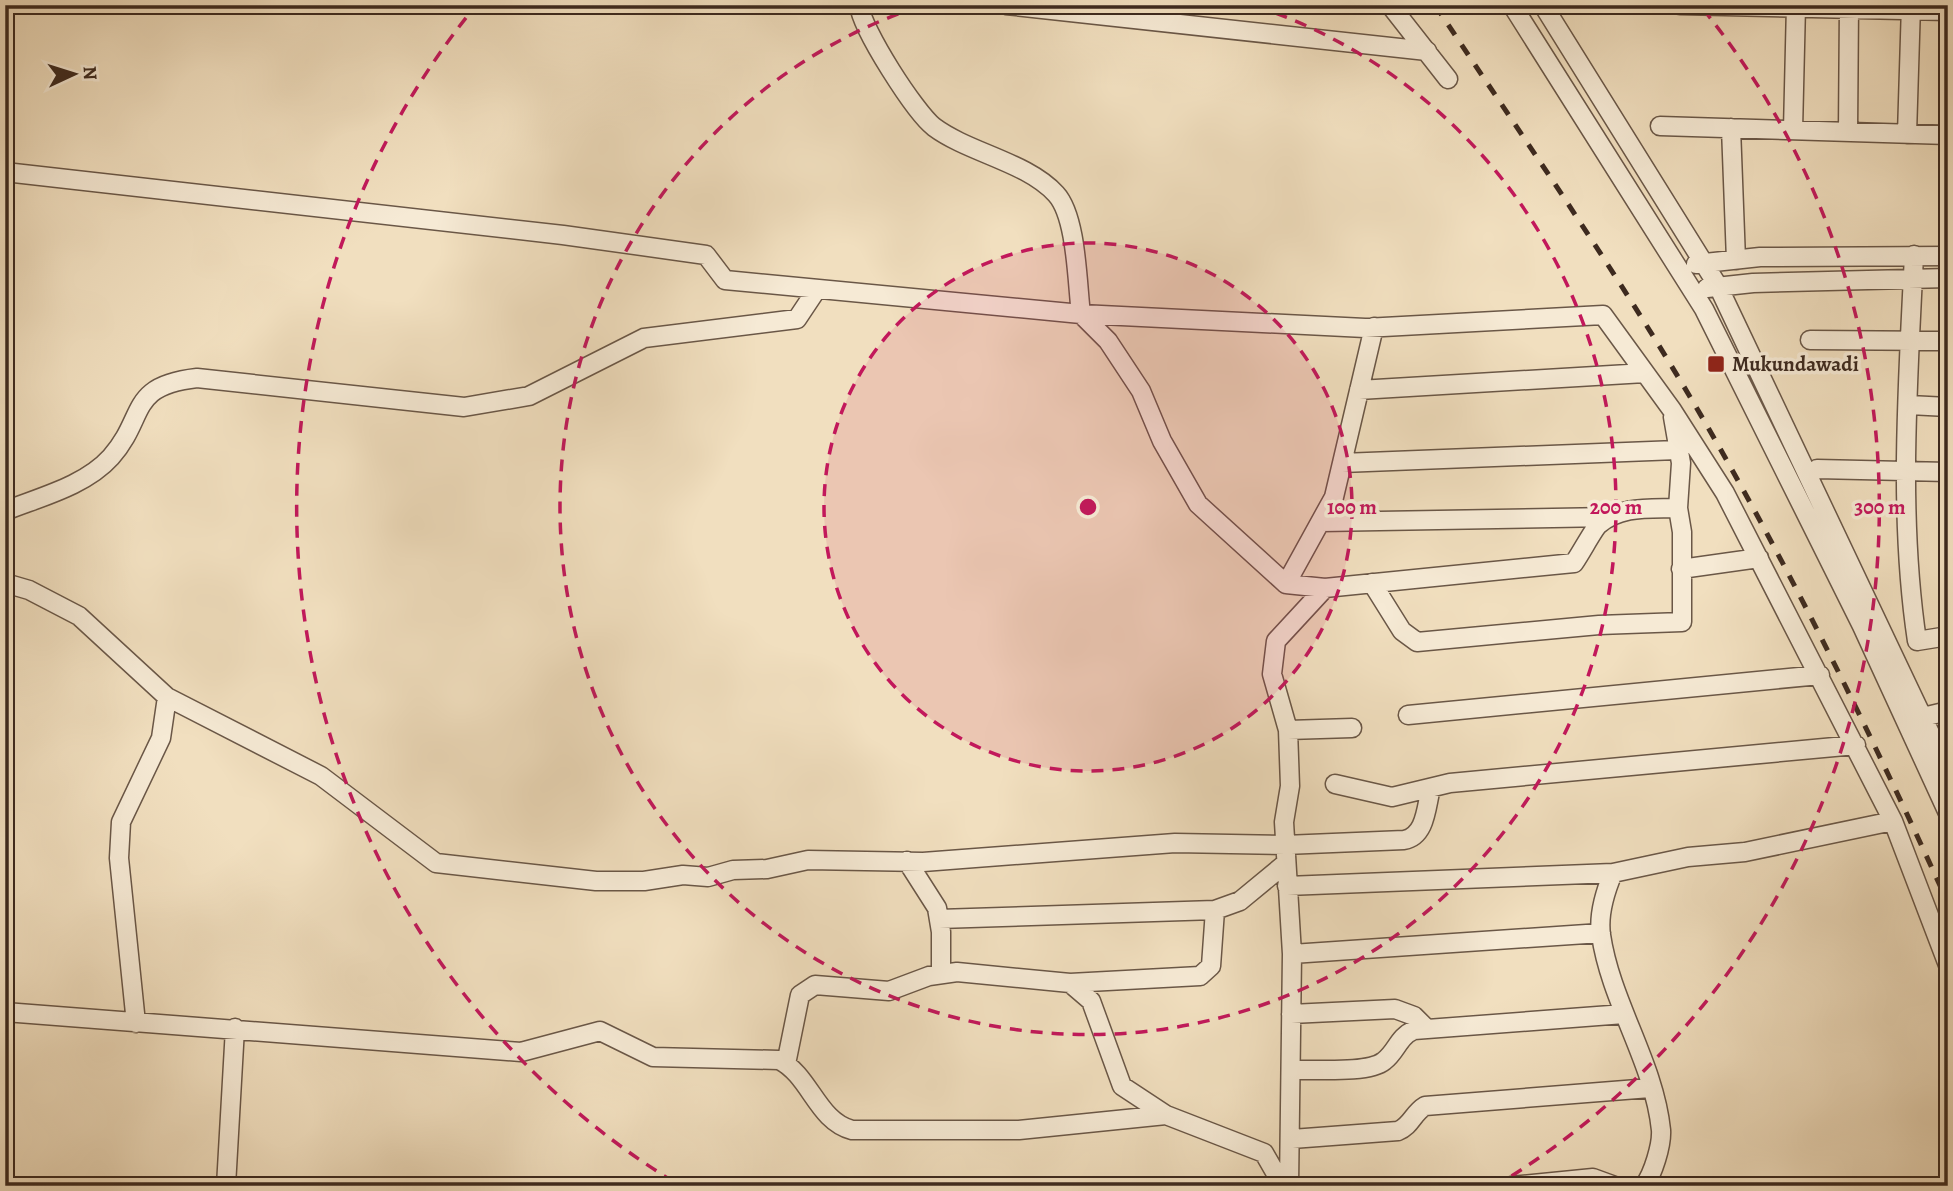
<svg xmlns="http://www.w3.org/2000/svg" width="1953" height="1191" font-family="Alegreya,serif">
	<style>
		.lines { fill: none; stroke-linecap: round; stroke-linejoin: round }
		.minor-casing { stroke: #6a5747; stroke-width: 21 }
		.minor { stroke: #f6ead5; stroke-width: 18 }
		.rail { stroke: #3d2a1f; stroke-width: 5; stroke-dasharray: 12 12; stroke-linecap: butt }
		.ring { fill: none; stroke: #c2185b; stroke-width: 3.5; stroke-dasharray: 12 9 }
		.poi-dot { fill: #8f2418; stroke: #f6ead5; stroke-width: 2.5 }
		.labels { text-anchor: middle; stroke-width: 7; stroke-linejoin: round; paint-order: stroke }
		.poi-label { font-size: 21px; font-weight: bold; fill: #3d2a1f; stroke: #f6ead5; text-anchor: start }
		.centre { fill: #c2185b; stroke: #f6ead5; stroke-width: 3.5 }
		.ring-label { font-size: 21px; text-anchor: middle; font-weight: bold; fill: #c2185b; stroke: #f6ead5; stroke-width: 7; stroke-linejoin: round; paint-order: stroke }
	</style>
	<rect width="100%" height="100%" fill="#f1dfbf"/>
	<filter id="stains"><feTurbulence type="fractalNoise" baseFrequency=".00286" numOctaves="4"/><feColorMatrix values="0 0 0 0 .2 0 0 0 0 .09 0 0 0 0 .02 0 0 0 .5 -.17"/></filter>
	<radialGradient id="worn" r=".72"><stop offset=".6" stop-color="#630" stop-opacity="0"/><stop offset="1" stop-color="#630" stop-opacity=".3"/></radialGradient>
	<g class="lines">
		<!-- minor casing -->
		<g class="minor-casing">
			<path id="minor" d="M859,5c3,25 56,107 75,122 35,26 93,35 122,67 21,23 21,89 25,120l284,14 238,-13 69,95 53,83 168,328 55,144
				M1006,5l421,46
				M1390,5l58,74
				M1512,5l192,304 158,317 86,187
				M1543,5l175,281 230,485
				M1680,5l268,6
				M1660,126l288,9
				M1731,128l5,132
				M1793,130l3,-125
				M1848,132l1,-127
				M1907,134l4,-129
				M5,172l558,63 143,20 19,25 356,34 27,27 33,50 21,50 36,63 88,80 39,4 249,-25c7,-10 18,-31 24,-38 23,-20 52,-16 80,-17
				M1914,255c-6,128 -16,259 3,386l31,-5
				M1696,264l64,-7 188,-1
				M1707,288l46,-5 195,-5
				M1810,340l138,1
				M1359,390l286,-17
				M1909,405l39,2
				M1342,463l335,-13
				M1817,469l131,3
				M5,511c35,-14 80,-25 106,-54 36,-41 16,-71 86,-79l267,29 65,-11 115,-58 153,-19 20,-30
				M1321,522l289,-5
				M1681,569l78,-11
				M5,583l24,7 50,26 88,81 154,79 115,87 160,18h48l39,-6 25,2 25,-7 34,-1 41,-9 115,2 252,-19 110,2 119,-5c22,-4 22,-33 27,-52
				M1372,583l30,48 15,11 182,-17 83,-3v-90l-4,-24 3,-45 -8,-46
				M1286,584l48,-87 40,-170
				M1408,715l412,-40
				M1923,717l25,-6
				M1288,730l64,-2
				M1335,784l57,13 58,-14 406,-38
				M907,861l30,47 4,24v41
				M1613,873c-8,19 -15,41 -12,62 10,68 53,127 60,195 1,15 -8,44 -17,56
				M1287,886l326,-13 75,-16 57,-5 148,-31
				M939,919l276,-9 25,-9 46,-38
				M1292,954l309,-21
				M1070,983l130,-7 11,-10 4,-56
				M5,1012l516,40 79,-21 53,26 126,3c31,15 38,61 73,70h167l147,-15
				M1291,1014l104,-5 19,7 12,12
				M136,1023l-17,-165 2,-36 40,-84 6,-41
				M786,1064l14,-69 15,-10 74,6 40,-15 28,-4 113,11 21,18 31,85 44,29 98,38 19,33
				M1292,1070c22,-1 76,4 92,-9 13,-10 14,-24 30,-31l210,-16
				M1292,1139l106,-8c13,-5 15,-18 27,-25l225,-18
				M226,1186l9,-158
				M1289,1186l3,-232 -8,-132 6,-36 -2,-56 -16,-56 4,-33 49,-53
				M1511,1186l82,-8 22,8"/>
		</g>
		<!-- minor -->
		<use href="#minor" class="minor"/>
		<!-- rail -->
		<path class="rail" d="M1435,5c101,152 207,303 296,463 79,141 150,288 217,435"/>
	</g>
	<!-- distance rings -->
	<circle cx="1088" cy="507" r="264" fill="#c2185b" fill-opacity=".12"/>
	<g class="ring">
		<circle cx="1088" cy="507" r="264"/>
		<path d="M1256 6A528 528 0 1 1 920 6"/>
		<path d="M674 1182A792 792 0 0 1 473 9M1703 9A792 792 0 0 1 1502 1182"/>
	</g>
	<!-- markers -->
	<rect class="poi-dot" x="1707" y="355" width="18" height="18" rx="3.5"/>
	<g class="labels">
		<!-- poi labels -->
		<g class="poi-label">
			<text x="1732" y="371">Mukundawadi</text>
		</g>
	</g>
	<circle cx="1088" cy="507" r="10" class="centre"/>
	<g class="ring-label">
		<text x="1352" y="514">100 m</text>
		<text x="1616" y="514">200 m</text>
		<text x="1880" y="514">300 m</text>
	</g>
	<!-- margin -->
	<rect width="1953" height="1191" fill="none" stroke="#f1dfbf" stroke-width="28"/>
	<rect x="7" y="7" width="1939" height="1177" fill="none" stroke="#3d2a1f" stroke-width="3.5"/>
	<rect x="14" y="14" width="1925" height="1163" fill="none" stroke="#3d2a1f" stroke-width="2"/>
	<!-- north arrow -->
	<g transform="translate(74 74) rotate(86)" stroke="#f6ead5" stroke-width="5" paint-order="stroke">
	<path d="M0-5L12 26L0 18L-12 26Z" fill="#3d2a1f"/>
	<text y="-10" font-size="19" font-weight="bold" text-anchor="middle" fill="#3d2a1f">N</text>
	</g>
	<rect width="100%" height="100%" filter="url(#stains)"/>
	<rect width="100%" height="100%" fill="url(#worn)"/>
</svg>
